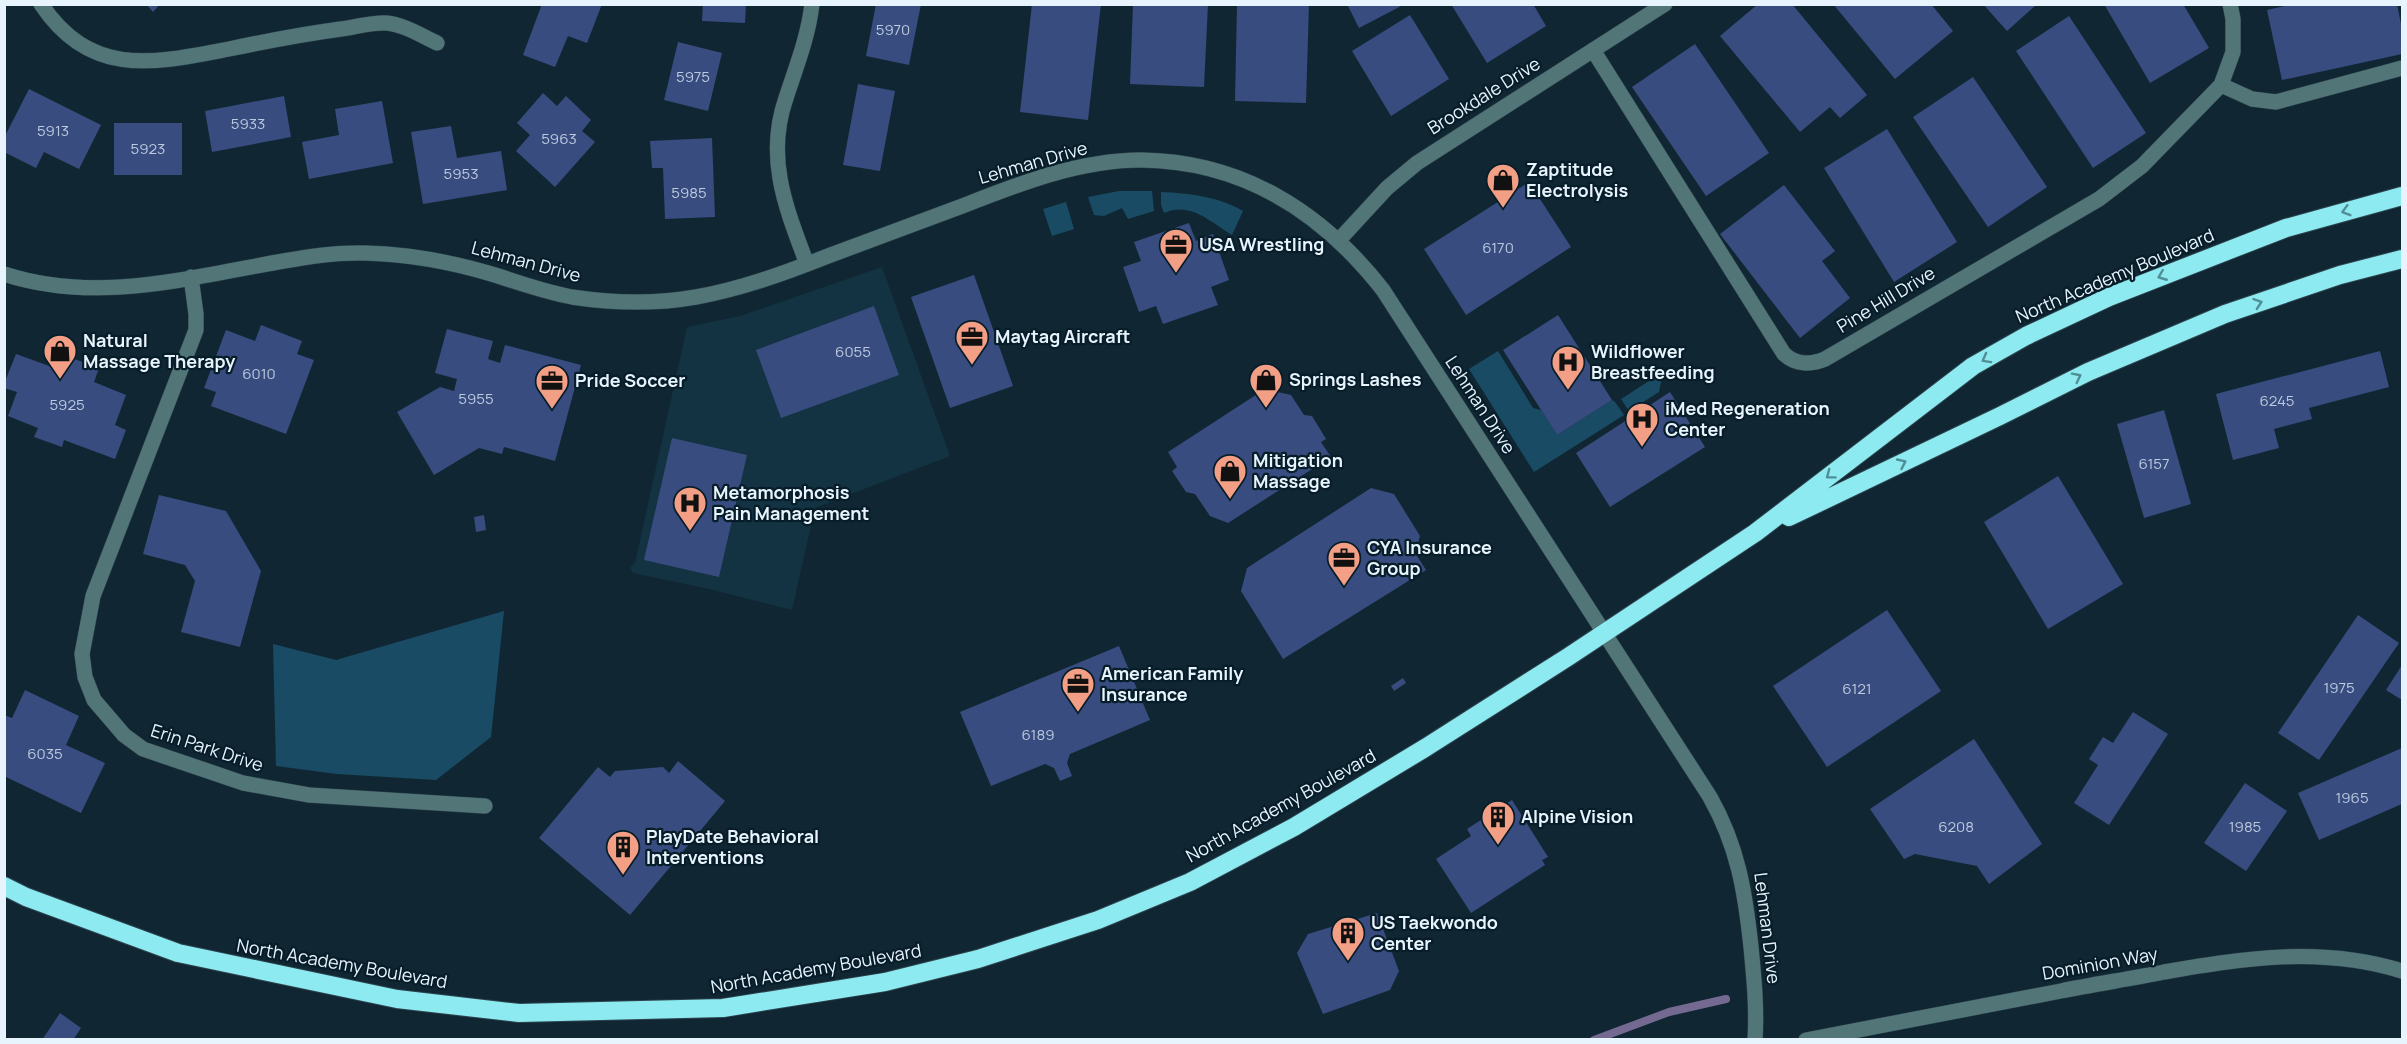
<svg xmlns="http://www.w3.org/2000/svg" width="2407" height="1044" font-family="Manrope,sans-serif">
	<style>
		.built { fill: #133242 }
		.green { fill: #1a4b64 }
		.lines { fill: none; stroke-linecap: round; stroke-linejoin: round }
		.stream { stroke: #746990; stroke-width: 8 }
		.building { fill: #384c7f }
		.street-casing { stroke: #2e444f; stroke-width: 16 }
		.highway-casing { stroke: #2e444f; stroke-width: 20 }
		.street { stroke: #527678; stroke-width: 15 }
		.highway { stroke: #8deaf0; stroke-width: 18 }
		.oneway { stroke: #518e96 }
		.labels { text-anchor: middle; stroke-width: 4.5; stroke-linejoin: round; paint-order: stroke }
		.number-label { font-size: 15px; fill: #bbcade }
		.street-label { font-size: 18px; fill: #e7f4fd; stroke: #071d29 }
		.poi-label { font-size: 18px; font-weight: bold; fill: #e7f4fd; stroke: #071d29; text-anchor: start }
	</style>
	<rect width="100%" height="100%" fill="#102733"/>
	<!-- built -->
	<path class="built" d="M882,267l68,189 -135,52 -23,102 -83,-21 -76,-16 -3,-6 5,-4 52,-236 53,-11z"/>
	<!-- green -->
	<path class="green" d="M1119,191h33l2,20 -26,8 -6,-11 -18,8 -10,-1 -6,-18z
		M1161,192c27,1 59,5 82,19l-11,24c-21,-13 -42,-34 -68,-22l-3,-8z
		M1066,202l8,27 -22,7 -9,-27z
		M1498,351l35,57 8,2 16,25 55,-35 3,2 9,13 -90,57 -65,-103z
		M1660,374l2,3 -3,15 -30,19 -8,-12z
		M504,611l-13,126 -55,43 -99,-6 -61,-8 -3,-122 63,16z"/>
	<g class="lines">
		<!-- stream -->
		<path class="stream" d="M1594,1040l75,-28 57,-13"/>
	</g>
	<!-- building -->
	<path class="building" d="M146,4h14l-7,8z
		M542,4h60l-15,39 -19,-7 -13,31 -32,-12z
		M703,4h43l-1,19 -43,-2z
		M876,4h45l-12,61 -43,-9z
		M1032,4h69l-13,116 -68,-8z
		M1133,4h75l-4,83 -74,-3z
		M1237,4h72l-3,99 -71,-2z
		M1347,4h58l-46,24z
		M1451,4h82l13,22 -59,37z
		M1758,4h34l75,91 -27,23 -10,-11 -30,25 -80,-96z
		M1833,4h98l22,27 -58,48z
		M1983,4h54l-30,27z
		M2104,4h79l26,44 -59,35z
		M2293,4h104l5,25v25l-120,26 -15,-70z
		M1410,15l39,64 -58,37 -39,-65z
		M2069,16l77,117 -53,35 -77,-117z
		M678,42l44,11 -14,58 -44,-11z
		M1695,44l74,109 -63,43 -74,-109z
		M1973,77l74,110 -59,40 -75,-110z
		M858,84l37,7 -15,80 -37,-6z
		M29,89l72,36 -22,44 -35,-17 -8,16 -32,-16v-14z
		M543,93l14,13 9,-10 25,24 -9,11 13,11 -40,45 -39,-36 14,-16 -13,-12z
		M284,96l7,41 -79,15 -7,-41z
		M382,101l11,62 -84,16 -7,-37 37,-7 -4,-26z
		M114,123h68v52h-68z
		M451,126l6,32 44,-7 6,39 -84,14 -12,-72z
		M1887,129l70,113 -63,40 -70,-114z
		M712,138l3,79 -50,2 -2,-51h-11l-2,-27z
		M1529,182l42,65 -105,68 -42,-66z
		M1784,185l51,66 -13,10 28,37 -50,40 -80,-104z
		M1189,223l7,18 17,-7 16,46 -18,7 7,18 -55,19 -7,-18 -17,6 -16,-45 18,-6 -7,-19z
		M974,275l39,111 -63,22 -39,-111z
		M874,306l25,69 -118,43 -25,-68z
		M1558,315l54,85 -55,35 -54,-85z
		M261,325l41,16 -5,13 17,6 -28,74 -75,-28 5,-14 -12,-4 22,-58 29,11z
		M447,329l46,12 -5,18 12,4 5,-18 76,20 -26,96 -51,-14 -2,7 -23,-6 -45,27 -37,-63 43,-25 14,4 3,-12 -22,-6z
		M2380,351l9,36 -80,21 3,11 -38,10 5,19 -46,12 -17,-66z
		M58,353l41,15 -5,14 32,13 -11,30 11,5 -11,29 -51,-19 -2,7 -28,-10 4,-9 -30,-12 9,-24 -13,-4v-4l12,-30 36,13z
		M1265,389l26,6 13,20 8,1 14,23 -5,3 10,15 -103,66 -18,-7 -15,-22 -9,-2 -14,-21 5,-4 -9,-15z
		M1670,392l35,55 -95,60 -34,-54z
		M2164,410l27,94 -47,14 -27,-94z
		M672,438l75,17 -28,122 -75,-17z
		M2058,476l65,108 -75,45 -64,-107z
		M1371,488l23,6 26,42 -5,17 11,17 -143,89 -42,-68 6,-23z
		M159,495l67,16 35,60 -21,76 -59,-15 14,-51 -10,-16 -42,-11z
		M484,515l2,15 -10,2 -2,-15z
		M1887,610l54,81 -114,76 -54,-81z
		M2358,615l41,28 -80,117 -41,-27z
		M1119,646l31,74 -80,34 -3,9 5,13 -12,5 -6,-13 -9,-4 -54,22 -31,-74z
		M2402,665v35l-16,-10z
		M1403,678l3,5 -12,8 -3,-5z
		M25,690l54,26 -13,29 39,18 -24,50 -77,-37v-61l8,3z
		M2133,712l35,22 -59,91 -35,-22 24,-38 -9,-6 14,-22 10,6z
		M1974,739l68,105 -53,40 -12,-18 -62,-12 -11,5 -34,-50z
		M2402,748v56l-83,36 -21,-47z
		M678,761l47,40 -95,114 -91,-77 59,-71 12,10 5,-6 48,-4 6,6z
		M2245,783l42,28 -41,60 -42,-28z
		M1512,800l36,57 -6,3 3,5 -74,48 -35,-54 35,-23 -4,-7z
		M1377,913l22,58 -9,19 -67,24 -26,-61 11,-19z
		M60,1013l21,15 -8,12h-31z"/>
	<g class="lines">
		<!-- street casing -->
		<g class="street-casing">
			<path id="street" d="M41,4c50,75 114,59 188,45 38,-8 75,-15 112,-20 15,-2 31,-7 45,-6 17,1 36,13 51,20
				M1593,50l191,304c12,11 27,11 41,5l274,-160 43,-33 79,-81 12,-33v-33l-3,-15
				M2221,85l31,14 24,3 126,-34
				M1339,240l48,-52 30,-25 248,-159
				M807,264c-21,-56 -42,-106 -21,-166 10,-31 22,-60 26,-94
				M4,274c92,30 183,4 274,-12 29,-5 58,-10 87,-9 44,1 87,9 130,22 25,8 50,17 77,22 39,6 84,7 124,0 45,-8 89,-24 132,-41 46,-17 91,-34 137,-51 56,-22 115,-45 176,-45 101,1 181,52 242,130l327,507c28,50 35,94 41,150 3,31 6,61 4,93
				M191,277l5,37v16l-103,266 -11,58 3,23 9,23 30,35 19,14 100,34 66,12 176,11
				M1806,1040c85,-17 170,-33 255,-49 34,-7 69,-12 103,-19 82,-14 157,-26 238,-1"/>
		</g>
		<!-- highway casing -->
		<g class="highway-casing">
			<path id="highway" d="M1789,517l211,-101 88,-44 137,-58 115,-39 62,-16
				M4,886l22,11 152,56 219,46 122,14 204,-5 162,-26 93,-23 120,-39 92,-38 104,-55 131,-79 143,-91 187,-124 218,-167 53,-30 83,-39 177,-69 116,-32"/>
		</g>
		<!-- street -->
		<use href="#street" class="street"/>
		<!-- highway -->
		<use href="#highway" class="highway"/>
	</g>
	<!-- one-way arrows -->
	<defs><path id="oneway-chevron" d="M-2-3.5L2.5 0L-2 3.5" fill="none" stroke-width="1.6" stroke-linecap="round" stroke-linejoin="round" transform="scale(1.5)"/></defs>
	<g class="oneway">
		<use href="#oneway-chevron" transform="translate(2346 211) rotate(164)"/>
		<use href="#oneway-chevron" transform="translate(2162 276) rotate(158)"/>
		<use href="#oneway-chevron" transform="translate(2258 303) rotate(-19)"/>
		<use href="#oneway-chevron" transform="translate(1986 359) rotate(151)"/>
		<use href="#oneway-chevron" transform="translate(2077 377) rotate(-27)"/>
		<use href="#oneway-chevron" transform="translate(1902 463) rotate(-25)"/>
		<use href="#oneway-chevron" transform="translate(1830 475) rotate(143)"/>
	</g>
	<!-- icons -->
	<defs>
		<g id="shop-pin" transform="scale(1.725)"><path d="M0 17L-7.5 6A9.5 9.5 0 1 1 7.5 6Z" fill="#f39f85" stroke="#071d29"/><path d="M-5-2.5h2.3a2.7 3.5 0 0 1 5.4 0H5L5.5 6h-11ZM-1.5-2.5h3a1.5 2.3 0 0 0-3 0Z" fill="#111"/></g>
		<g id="office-pin" transform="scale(1.725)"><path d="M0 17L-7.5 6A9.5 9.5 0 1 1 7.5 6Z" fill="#f39f85" stroke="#071d29"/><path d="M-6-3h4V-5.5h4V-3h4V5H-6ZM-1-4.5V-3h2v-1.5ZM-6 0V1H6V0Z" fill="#111"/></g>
		<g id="hospital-pin" transform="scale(1.725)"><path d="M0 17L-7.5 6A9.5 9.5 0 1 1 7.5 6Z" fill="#f39f85" stroke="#071d29"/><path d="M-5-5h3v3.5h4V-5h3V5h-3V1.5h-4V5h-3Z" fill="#111"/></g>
		<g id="building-pin" transform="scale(1.725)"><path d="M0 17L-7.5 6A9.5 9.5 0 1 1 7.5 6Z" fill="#f39f85" stroke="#071d29"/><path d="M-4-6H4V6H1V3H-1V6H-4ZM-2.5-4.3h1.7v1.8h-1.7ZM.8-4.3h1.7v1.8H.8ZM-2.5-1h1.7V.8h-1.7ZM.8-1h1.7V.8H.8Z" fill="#111"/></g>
	</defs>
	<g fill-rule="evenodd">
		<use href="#shop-pin" x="1503" y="180"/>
		<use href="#office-pin" x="1176" y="245"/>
		<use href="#office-pin" x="972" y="337"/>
		<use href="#shop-pin" x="60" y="351"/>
		<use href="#hospital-pin" x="1568" y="362"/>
		<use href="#shop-pin" x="1266" y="380"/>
		<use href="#office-pin" x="552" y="381"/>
		<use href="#hospital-pin" x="1642" y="419"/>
		<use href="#shop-pin" x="1230" y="471"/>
		<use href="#hospital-pin" x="690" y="503"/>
		<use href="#office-pin" x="1344" y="558"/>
		<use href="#office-pin" x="1078" y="684"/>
		<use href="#building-pin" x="1498" y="817"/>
		<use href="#building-pin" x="623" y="847"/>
		<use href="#building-pin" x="1348" y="933"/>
	</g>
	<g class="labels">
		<!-- number labels -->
		<g class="number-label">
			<text x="893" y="35">5970</text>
			<text x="693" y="82">5975</text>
			<text x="248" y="129">5933</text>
			<text x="53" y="136">5913</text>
			<text x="559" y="144">5963</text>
			<text x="148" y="154">5923</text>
			<text x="461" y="179">5953</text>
			<text x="689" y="198">5985</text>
			<text x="1498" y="253">6170</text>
			<text x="853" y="357">6055</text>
			<text x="259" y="379">6010</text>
			<text x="476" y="404">5955</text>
			<text x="2277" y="406">6245</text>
			<text x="67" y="410">5925</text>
			<text x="2154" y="469">6157</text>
			<text x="2339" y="693">1975</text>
			<text x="1857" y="694">6121</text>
			<text x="1038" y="740">6189</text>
			<text x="45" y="759">6035</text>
			<text x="2352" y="803">1965</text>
			<text x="1956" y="832">6208</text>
			<text x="2245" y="832">1985</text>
		</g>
		<!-- street labels -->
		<g class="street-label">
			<text transform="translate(1484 96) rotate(-32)" y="6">Brookdale Drive</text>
			<text transform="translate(1033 163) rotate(-16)" y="6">Lehman Drive</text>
			<text transform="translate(526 262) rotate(15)" y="6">Lehman Drive</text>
			<text transform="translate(2115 276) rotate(-23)" y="6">North Academy Boulevard</text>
			<text transform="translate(1886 300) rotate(-31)" y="6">Pine Hill Drive</text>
			<text transform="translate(1480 405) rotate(57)" y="6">Lehman Drive</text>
			<text transform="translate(207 748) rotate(18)" y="6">Erin Park Drive</text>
			<text transform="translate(1281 806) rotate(-29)" y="6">North Academy Boulevard</text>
			<text transform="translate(1767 928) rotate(83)" y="6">Lehman Drive</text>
			<text transform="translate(342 964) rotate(10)" y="6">North Academy Boulevard</text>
			<text transform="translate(2100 964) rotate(-10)" y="6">Dominion Way</text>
			<text transform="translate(816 969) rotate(-10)" y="6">North Academy Boulevard</text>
		</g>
		<!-- poi labels -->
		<g class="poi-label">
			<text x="1526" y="176">Zaptitude<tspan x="1526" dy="21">Electrolysis</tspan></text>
			<text x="1199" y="251">USA Wrestling</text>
			<text x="995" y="343">Maytag Aircraft</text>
			<text x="83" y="347">Natural<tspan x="83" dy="21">Massage Therapy</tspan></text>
			<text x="1591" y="358">Wildflower<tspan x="1591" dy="21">Breastfeeding</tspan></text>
			<text x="1289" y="386">Springs Lashes</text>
			<text x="575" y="387">Pride Soccer</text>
			<text x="1665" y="415">iMed Regeneration<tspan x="1665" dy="21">Center</tspan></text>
			<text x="1253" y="467">Mitigation<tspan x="1253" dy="21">Massage</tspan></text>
			<text x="713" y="499">Metamorphosis<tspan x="713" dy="21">Pain Management</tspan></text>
			<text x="1367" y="554">CYA Insurance<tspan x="1367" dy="21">Group</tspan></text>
			<text x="1101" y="680">American Family<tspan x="1101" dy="21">Insurance</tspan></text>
			<text x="1521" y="823">Alpine Vision</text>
			<text x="646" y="843">PlayDate Behavioral<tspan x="646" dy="21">Interventions</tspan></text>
			<text x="1371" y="929">US Taekwondo<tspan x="1371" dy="21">Center</tspan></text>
		</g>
	</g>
	<!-- border -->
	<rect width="2407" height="1044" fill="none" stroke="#e7f4fd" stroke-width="12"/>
</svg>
